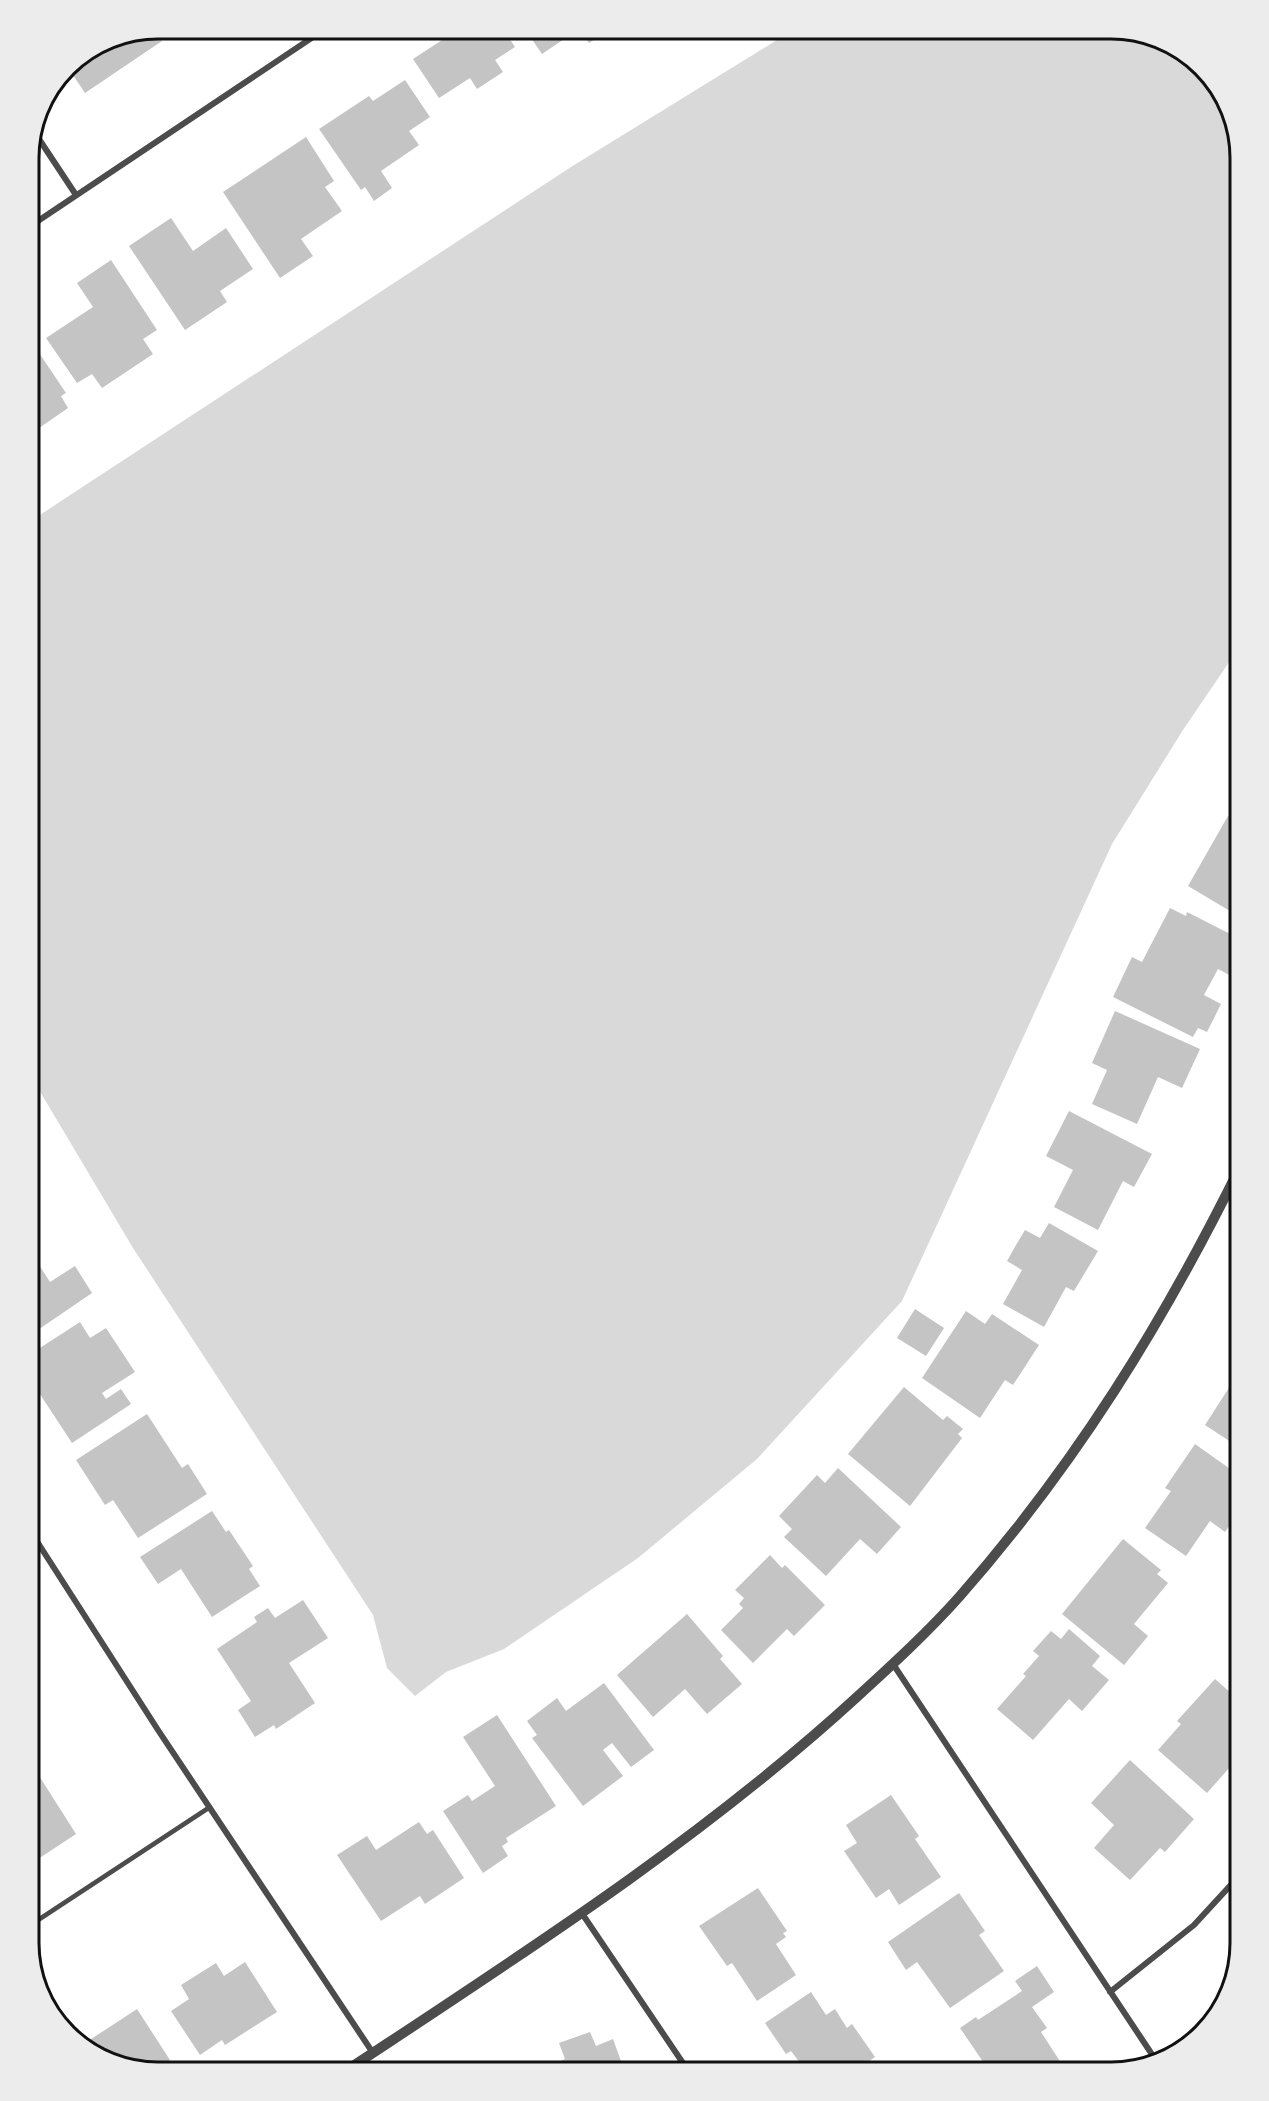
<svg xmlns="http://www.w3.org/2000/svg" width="1269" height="2101" font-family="'PT Serif',serif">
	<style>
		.water { fill: #d9d9d9 }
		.building { fill: #c4c4c4 }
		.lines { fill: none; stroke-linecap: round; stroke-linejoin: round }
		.service { stroke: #4c4c4c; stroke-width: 4.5 }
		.minor { stroke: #4c4c4c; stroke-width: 6 }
		.tertiary { stroke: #4c4c4c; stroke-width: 10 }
		.rim { fill: none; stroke: #111; stroke-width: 3 }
	</style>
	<rect width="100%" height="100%" fill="#fff"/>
	<!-- water -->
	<path class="water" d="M795,29h325l63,21 44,50 13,58v488l-57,84 -71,114 -210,457 -145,158 -119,99 -134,91 -58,23 -31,24 -28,-28 -14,-53 -240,-367 -104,-175v-551l542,-355z"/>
	<!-- building -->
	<path class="building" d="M154,29l8,12 -77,52 -18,-27 42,-28z
		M459,29h44l12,18 -20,13 8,12 -26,17 -7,-11 -31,20 -26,-39z
		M525,29h86l-22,14 -10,-14 -37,25z
		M405,80l25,37 -21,14 10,14 -38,26 11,17 -18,13 -9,-14 -4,3 -42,-61 50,-33 4,5z
		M306,137l28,44 -9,6 17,24 -41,28 12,17 -33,22 -57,-86z
		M171,218l22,33 33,-23 27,41 -33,22 7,11 -42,28 -56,-84z
		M111,260l46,70 -14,9 10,15 -51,34 -10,-14 -15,9 -31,-45 47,-31 -16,-24z
		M29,338l37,55 -5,3 7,12 -39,27z
		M1228,816l12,7v94l-52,-31z
		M1170,908l16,8 1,-4 53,27v27l-5,12 -17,-9 -14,26 17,9 -14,28 -9,-4 -5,9 -80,-40 19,-40 10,5z
		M1115,1011l85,38 -18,39 -24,-11 -21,47 -45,-20 15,-34 -15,-7z
		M1069,1111l83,43 -18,33 -11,-6 -25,49 -44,-23 19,-37 -27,-14z
		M1049,1223l49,28 -24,40 -8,-4 -22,40 -41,-23 19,-34 -15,-9 9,-16 9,-15 15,8z
		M29,1249l21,33 25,-16 17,27 -63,43z
		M915,1309l29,19 -18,28 -29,-18z
		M966,1311l19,13 7,-10 47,31 -26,40 -8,-5 -25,38 -58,-40z
		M80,1322l10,16 16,-10 29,44 -33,21 4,6 15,-10 10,15 -59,39 -38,-58 -5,2v-32z
		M1240,1362v86l-35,-23 29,-45 -3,-3z
		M904,1387l39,33 4,-4 16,13 -5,5 4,4 -52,68 -62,-52z
		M147,1414l35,54 6,-4 19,30 -69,44 -25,-38 -8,5 -29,-45z
		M1195,1444l45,32v34l-15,22 -15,-11 -24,35 -41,-28 26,-37 -6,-3z
		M838,1468l63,59 -24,27 -17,-15 -34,37 -42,-39 8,-8 -13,-13 38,-41 8,8z
		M212,1511l14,21 3,-2 24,36 -4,3 11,17 -48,31 -31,-48 -23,15 -18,-27z
		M1123,1539l38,31 -4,4 11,9 -34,41 14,12 -24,29 -62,-51z
		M770,1555l12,13 3,-3 40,40 -31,31 -7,-7 -34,34 -32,-33 22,-22 -4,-4 5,-6 -9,-8z
		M303,1600l25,38 -39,25 26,40 -39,26 -2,-4 -19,12 -17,-27 13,-9 -34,-52 40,-27 -3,-5 14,-9 7,10z
		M687,1614l36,42 -3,3 22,25 -35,30 -22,-25 -32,28 -36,-42z
		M1069,1629l31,27 -8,10 17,14 -27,31 -13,-12 -36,41 -36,-31 29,-33 -3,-2 16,-18 -6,-5 18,-20 10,8z
		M1240,1653v15l-7,-5z
		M1215,1679l25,22v59l-2,-2 -31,35 -49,-43 23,-26 -4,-3z
		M604,1683l50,67 -23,17 -19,-24 -9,7 20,26 -40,30 -51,-68 5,-3 -10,-14 30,-23 9,13z
		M497,1715l59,91 -50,32 2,4 -6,4 6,10 -25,17 -40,-62 25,-16 4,6 23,-15 -32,-49z
		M29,1760l47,74 -47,31z
		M1130,1760l64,59 -29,33 -5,-4 -30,32 -36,-32 20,-23 -23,-22z
		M891,1795l28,41 -4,3 26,38 -42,28 -10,-16 -13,9 -32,-47 13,-8 -11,-18z
		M419,1822l8,12 6,-4 31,48 -39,26 -5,-8 -39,25 -44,-66 30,-19 9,14z
		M758,1888l29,43 -4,2 3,4 -10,7 20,31 -39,26 -25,-38 -5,3 -28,-40z
		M959,1893l26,38 -6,4 25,36 -54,37 -33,-46 -11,8 -18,-28z
		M245,1962l32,50 -52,33 -3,-5 -22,15 -29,-44 18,-12 -8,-14 35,-22 8,13z
		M1037,1966l17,26 -22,15 15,21 -6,4 24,37 -5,3h-70l-30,-44 16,-11 2,3 44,-29 -7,-10z
		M811,1992l15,23 9,-6 12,19 5,-4 23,33 -22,15h-46l-16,-21 -5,3 -21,-31z
		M137,2009l33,51 -19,12 -65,-21 -4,-6z
		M590,2032l6,14 17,-7 12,33h-88l28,-13 -6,-16z"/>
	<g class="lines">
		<!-- service -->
		<path class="service" d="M29,1926l181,-119"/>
		<!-- minor -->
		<path class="minor" d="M33,130l43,65
			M29,227l296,-198
			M29,1529l129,201 215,323
			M893,1664l264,398
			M581,1912l108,160
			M1110,1992l84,-67 46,-50"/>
		<!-- tertiary -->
		<path class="tertiary" d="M344,2072c177,-117 357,-232 514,-376 35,-32 71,-65 102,-100 116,-132 203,-273 280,-429"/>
	</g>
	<!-- crop -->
	<path d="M0 0H1269V2101H0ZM158 39H1111A119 119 0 0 1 1230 158V1943A119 119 0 0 1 1111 2062H158A119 119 0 0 1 39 1943V158A119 119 0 0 1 158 39Z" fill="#ececec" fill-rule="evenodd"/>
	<path class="rim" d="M158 39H1111A119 119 0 0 1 1230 158V1943A119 119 0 0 1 1111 2062H158A119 119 0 0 1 39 1943V158A119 119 0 0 1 158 39Z"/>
</svg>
